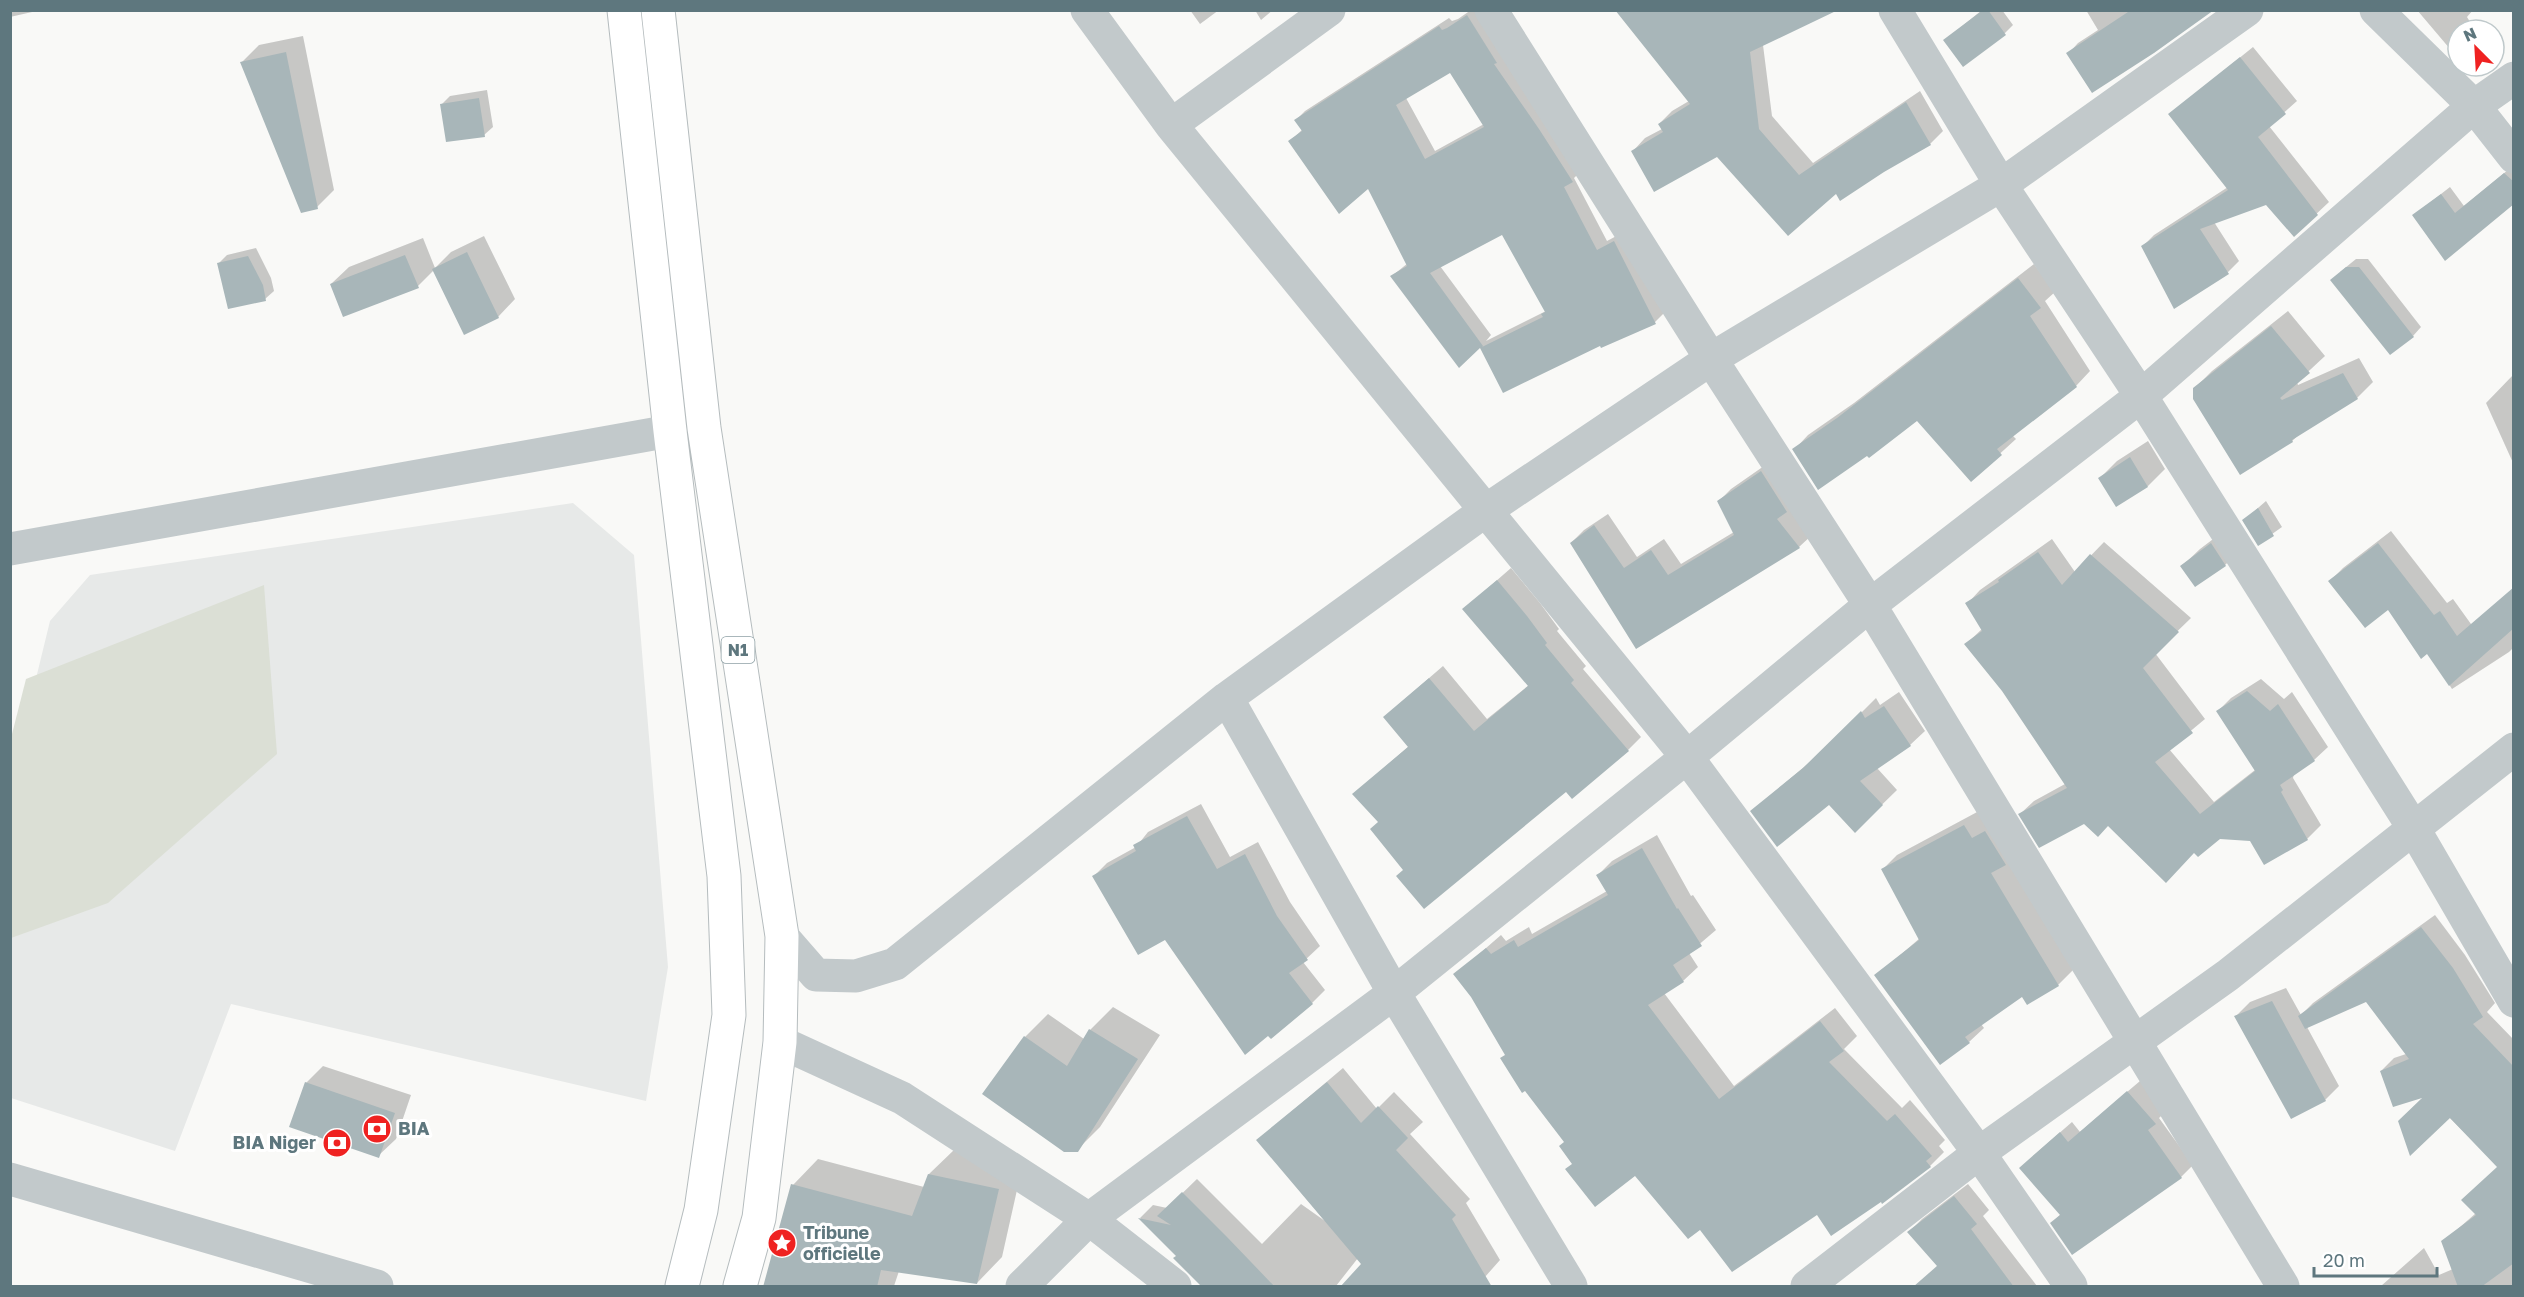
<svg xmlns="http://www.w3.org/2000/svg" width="2524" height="1297" font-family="'Golos Text',sans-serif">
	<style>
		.built { fill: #e7e9e8 }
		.green { fill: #dbdfd5 }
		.shadow { fill: #0003; fill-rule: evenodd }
		.building { fill: #a8b6b9; fill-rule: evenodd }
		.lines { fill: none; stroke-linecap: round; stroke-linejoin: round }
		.highway-casing { stroke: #b5bcbe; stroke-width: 35 }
		.street { stroke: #c2c9cb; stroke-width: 33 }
		.highway { stroke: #fff; stroke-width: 33 }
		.labels { text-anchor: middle; stroke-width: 6; stroke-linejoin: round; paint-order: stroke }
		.shield { fill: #fff; stroke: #8ea0a5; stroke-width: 1.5 }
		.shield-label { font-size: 16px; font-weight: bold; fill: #5e777e }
		.poi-label { font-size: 18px; font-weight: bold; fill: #5e777e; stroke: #fff; text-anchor: start }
	</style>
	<rect width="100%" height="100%" fill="#f9f9f7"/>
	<!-- built -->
	<path class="built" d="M573,503l61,52 34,412 -22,134 -415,-97 -56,147 -164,-53v-317l39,-160 40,-46z"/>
	<!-- green -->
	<path class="green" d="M264,585l13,169 -169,149 -97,35v-200l15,-59z"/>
	<!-- shadow -->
	<path class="shadow" d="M10,10h31l-31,7z
		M1190,10h29l-19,14z
		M1255,10h18l-12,10z
		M1471,10h9l101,161 -7,7 33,63 17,-9 40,81 -9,9 -55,22 -96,47 -23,-45 -89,-70 16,-13 -40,-77 -78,-45 13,-12 -7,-9 9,-9 144,-93 3,3 6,-2zM1450,71l34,53 -49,27 -29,-53zM1503,233l43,78 -60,30 5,-6 -51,-69z
		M1982,10h20l11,15 -8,8 -60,7z
		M2086,10h125l-143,44 10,-11 20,-13z
		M2417,10h56l-6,7 8,13h-17v24l-2,2z
		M1619,14l144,31 9,71 41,47 107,-72 23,40 -13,13 -94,48 -119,-37 -84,-4 12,-13 17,-9 -3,-5 13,-13 17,-10z
		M303,36l31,154 -17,17 -75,-145 17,-17z
		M2253,47l44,54 -28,25 60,76 -35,33 -27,-32 -53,19 25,39 -11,11 -85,-26 11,-11 74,-48 -58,-73z
		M487,90l6,37 -9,8 -42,-31 8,-8z
		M2514,165v37l-68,57 -32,-44 36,-28 14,19z
		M484,236l31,63 -17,18 -64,-47 -16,16 -87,-2 18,-17 74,-29 12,30 16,-16z
		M256,248l15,30 3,13 -9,8 -46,-36 8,-8z
		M2356,259h12l53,68 -8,9 -73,-64z
		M2034,264l21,28 -10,9 45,70 -14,15 -64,49 4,4 -45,41 -54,-61 -49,35 -74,-4 14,-15 46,-32z
		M2288,311l37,45 -28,26 1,3 61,-27 14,24 -16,16 -55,34 -10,9 -97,-53 17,-17z
		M2514,374v91l-28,-62z
		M2148,441l17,28 -17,17 -31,19 -17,-27 17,-17z
		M1774,459l38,76 -13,12 -162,100 -66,-104 13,-13 24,-16 29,43 27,-18 17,25 53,-32 -16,-30 13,-13z
		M2266,501l16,26 -24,17 -15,-23z
		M2229,527l14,21 -18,17 -43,1 18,-17z
		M2391,531l56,72 6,-4 18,25 41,4 2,2v17l-5,5 -57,37 -24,-37 -40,-44 -58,-27 13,-13z
		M2052,539l23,33 29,-30 87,76 -36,35 50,66 -36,30 45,53 41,-32 -37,-59 13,-13 30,-19 23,20 8,-7 36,55 -14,13 -20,14 -1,4 28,47 -14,14 -43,24 -13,-24 -31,-2 -25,14 -87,-27 -88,-10 14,-13 31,-17 -61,-94 -38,-46 16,-15 -15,-25 13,-14z
		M1511,568l29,35 19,26 -2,2 29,35 -3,3 58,68 -13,13 -62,40 -161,80 -26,-48 -25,-28 55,-48 -11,-41 45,-39 44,53 42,-34 -65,-76z
		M1899,692l26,39 -15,14 -33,23 20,22 -42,41 -26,-28 -77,8 72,-61 52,-52 4,7z
		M1201,804l29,53 28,-15 32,60 30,44 -17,16 22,28 -13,13 -147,-65 -71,-62 13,-13 29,-16 12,-15z
		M1979,811l94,159 -15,15 -35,10 -42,29 3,4 -15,14 -93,-66 44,-38 -37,-69 14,-14z
		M1657,835l34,61 2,-1 23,35 -27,23 9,14 -15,14 -19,12 70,93 101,-78 22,28 -13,13 58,59 8,-8 35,40 -6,6 5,6 -14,14 -49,34 -64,13 -117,15 -65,-54 -62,-11 -8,-21 -59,-88 -34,-58 -17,-21 46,-40 5,6 23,-14 3,7 75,-43 -9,-16 14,-14z
		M2435,915l30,40 30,48 -8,9 27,28v246h-133l43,-38 15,27 14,-6 -10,-27 33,-29 22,-47 -71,-71 -46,-24 13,-13 12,-4 -39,-54 -60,27 32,59 -14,14 -89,-84 14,-14 36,-14 15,27 12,-12z
		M1113,1007l47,28 -60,92 -23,23 -52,-113 23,-23 36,25 6,-9z
		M323,1066l88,29 -15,44 -18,17 -72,-73z
		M1343,1068l34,41 17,-17 29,30 -13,12 60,65 -4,4 34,57 -23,26 -119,-28 -22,28h-118l-40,-31 -38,-37 13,-13 14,3 30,-29 65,65 39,-40 24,17 -67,-81z
		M2140,1081l26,30 -7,7 34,47 -12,12 -129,46 9,-9 -28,-58 39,-34 8,10z
		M955,1149l68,14 -21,94 -25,26 -78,-12 -5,15h-129l28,-101 25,-26 106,28 5,-13z
		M1968,1184l21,26 -6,6 54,70h-116l17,-21 -29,-33 13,-13z"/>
	<!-- building -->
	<path class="building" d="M1615,10h223l-88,42 9,77 40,46 107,-73 25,43 -47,27 -44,29 -4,-7 -48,42 -71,-79 -63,35 -23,-41 32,-19 -5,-8 32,-20z
		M1983,10h5l18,25 -43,32 -20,-27z
		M2131,10h83l-60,43 -62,40 -26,-40z
		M1467,15l30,48 -3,1 45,65 34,53 -9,5 33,63 17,-9 42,83 -55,24 -1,-2 -97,47 -23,-45 -21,20 -69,-92 17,-10 -39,-77 -29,25 -51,-73 14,-10 -8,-11 145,-94 3,4 5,-2zM1450,73l34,54 -59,32 -29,-54zM1502,235l43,77 -4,2 2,3 -61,30 1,-1 -53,-73z
		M286,52l32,157 -17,4 -61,-151z
		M2240,57l46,57 -28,23 60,78 -24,22 -28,-32 -66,24 29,45 -55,35 -33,-63 87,-56 -60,-76z
		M479,98l6,39 -39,5 -6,-38z
		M2504,173l10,9v22l-69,57 -33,-46 29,-21 14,19z
		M467,252l32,66 -35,17 -32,-66z
		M405,255l14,33 -76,29 -13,-33z
		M248,256l15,29 3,16 -38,8 -11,-46z
		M2346,267h13l55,70 -24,18 -60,-75z
		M2018,278l23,30 -11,8 47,71 -80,62 5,6 -31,27 -54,-61 -48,37 -2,-2 -49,34 -26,-41 45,-31z
		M2271,326l39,47 -30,25 2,2 61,-27 15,26 -66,41 1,2 -53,33 -47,-76v-11z
		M2130,457l18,30 -32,20 -18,-29z
		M1761,471l26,41 -10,7 23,29 -164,101 -66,-106 24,-18 30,43 27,-18 17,25 66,-40 -17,-34z
		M2258,508l16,28 -16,10 -16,-26z
		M2211,543l15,23 -31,21 -15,-21z
		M2378,543l56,72 6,-4 17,25 57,-49v41l-65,58 -22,-32 -6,5 -33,-49 -23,18 -37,-47z
		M2038,552l24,33 28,-31 89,78 -36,36 50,65 -38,29 45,52 55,-43 -39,-60 31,-20 23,20 8,-7 37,57 -35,24 3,5 -2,2 27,48 -44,25 -14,-24 -30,-2 -22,18 -4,-4 -28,30 -58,-57 -10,11 -14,-13 -45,24 -21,-34 49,-26 -65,-97 -38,-47 18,-13 -17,-28 34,-21 -1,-2z
		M1497,580l30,36 20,27 -2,2 29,35 -3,3 58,68 -57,48 -6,-7 -142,117 -28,-33 7,-6 -33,-41 8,-7 -26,-28 56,-47 -25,-30 46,-39 45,53 54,-45 -66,-77z
		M1884,706l27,40 -51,35 23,24 -28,28 -26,-28 -52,42 -27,-36 53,-43 58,-57 4,7z
		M1187,816l30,53 28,-15 32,62 31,44 -19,13 24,31 -42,35 -3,-3 -23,19 -80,-115 -27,15 -46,-79 44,-25 -3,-6z
		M1964,825l8,13 13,-7 21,34 -15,8 68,113 -32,19 -5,-8 -57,40 5,6 -30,22 -66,-90 45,-35 -38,-71z
		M1642,848l35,61 1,-1 24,38 -29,19 11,17 -36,23 71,94 101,-78 24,30 -15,11 58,59 8,-7 37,42 -6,5 5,6 -49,37 -1,-2 -50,34 -14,-21 -85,57 -32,-42 -12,9 -53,-63 -40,31 -30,-38 7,-5 -13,-18 5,-4 -39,-51 -3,2 -22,-35 5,-3 -34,-58 -18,-23 33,-26 5,6 23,-14 4,7 90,-52 -12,-20z
		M2421,927l32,41 30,49 -10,7 41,43v196l-33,24h-23l-17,-46 35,-26 -15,-15 36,-33 -47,-49 -40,38 -12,-35 24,-23 -29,9 -13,-36 29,-12 -43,-57 -61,27 -7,-13z
		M2272,1001l54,100 -35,18 -57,-103z
		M1089,1029l49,30 -60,93h-14l-82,-58 42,-58 43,30z
		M305,1082l90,31 -16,45 -90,-31z
		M1327,1082l34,41 17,-17 30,32 -12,12 60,65 -4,4 40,68h-152l21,-23 -105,-124z
		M2127,1091l29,33 -8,6 34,48 -110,77 -22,-32 10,-8 -41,-47 41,-36 8,10z
		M928,1174l71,15 -22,95 -96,-14 -4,17h-114l28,-103 121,32z
		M1182,1192l45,45 48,50h-73l-29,-29 3,-2 -38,-38 33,7 -14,-9z
		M1954,1196l23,28 -6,5 43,58h-101l24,-21 -30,-34z"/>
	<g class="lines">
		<!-- highway casing -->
		<g class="highway-casing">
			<path id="highway" d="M624,10l46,421 54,445 5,139 -28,195 -19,76
				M658,10l46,418 78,508 -2,106 -21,176 -19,68"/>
		</g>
		<!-- street -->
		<path class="street" d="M1087,10l84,115 516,632 292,396 92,133
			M1491,10l220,349 159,246 413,681
			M1895,10l106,175 140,211 273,433 100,172
			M2376,10l98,96 40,51
			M1171,125l158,-115
			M10,549l660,-118
			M1227,698l167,295 177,293
			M782,936l34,39 40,1 39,-12 332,-266 258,-187 226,-152 290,-174 246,-175
			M780,1042l122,56 187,121 86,67
			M10,1179l367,107
			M1022,1286l67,-67 305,-226 293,-236 183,-152 271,-209 333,-290 40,-28
			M1807,1286l172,-133 249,-178 286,-226"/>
		<!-- highway -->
		<use href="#highway" class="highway"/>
	</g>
	<!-- icons -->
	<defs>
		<g id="bank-disc" transform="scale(1.5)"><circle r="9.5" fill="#ef2221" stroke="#fff"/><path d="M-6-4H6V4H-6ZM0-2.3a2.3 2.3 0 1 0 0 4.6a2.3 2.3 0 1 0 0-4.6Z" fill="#fff"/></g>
		<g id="sight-disc" transform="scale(1.5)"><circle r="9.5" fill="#ef2221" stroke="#fff"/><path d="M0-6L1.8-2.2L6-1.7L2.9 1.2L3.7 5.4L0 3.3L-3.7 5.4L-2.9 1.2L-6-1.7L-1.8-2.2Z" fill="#fff"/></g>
	</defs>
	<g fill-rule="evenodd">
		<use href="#bank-disc" x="377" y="1129"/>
		<use href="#bank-disc" x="337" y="1143"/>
		<use href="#sight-disc" x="782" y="1243"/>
	</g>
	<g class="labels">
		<!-- shield labels -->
		<rect class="shield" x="721.5" y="637" width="33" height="26" rx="4.5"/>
		<g class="shield-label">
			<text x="738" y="656">N1</text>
		</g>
		<!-- poi labels -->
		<g class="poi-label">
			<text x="398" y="1135">BIA</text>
			<text x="316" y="1149" text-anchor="end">BIA Niger</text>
			<text x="803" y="1239">Tribune<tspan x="803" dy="21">officielle</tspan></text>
		</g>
	</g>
	<!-- border -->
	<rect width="2524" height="1297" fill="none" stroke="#5e777e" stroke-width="24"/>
	<!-- north arrow -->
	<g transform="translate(2476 48) rotate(336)"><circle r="28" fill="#ffffff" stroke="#bfc9cb" stroke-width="1.5"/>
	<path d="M0-4.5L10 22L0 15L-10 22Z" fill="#ef2221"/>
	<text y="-9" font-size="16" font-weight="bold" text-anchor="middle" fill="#5e777e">N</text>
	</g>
	<!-- scale -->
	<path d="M2314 1267v9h123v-9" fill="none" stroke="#5e777e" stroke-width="3"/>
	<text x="2323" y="1267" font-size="18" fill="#5e777e" stroke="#ffffff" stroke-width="4.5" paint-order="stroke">20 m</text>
</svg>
